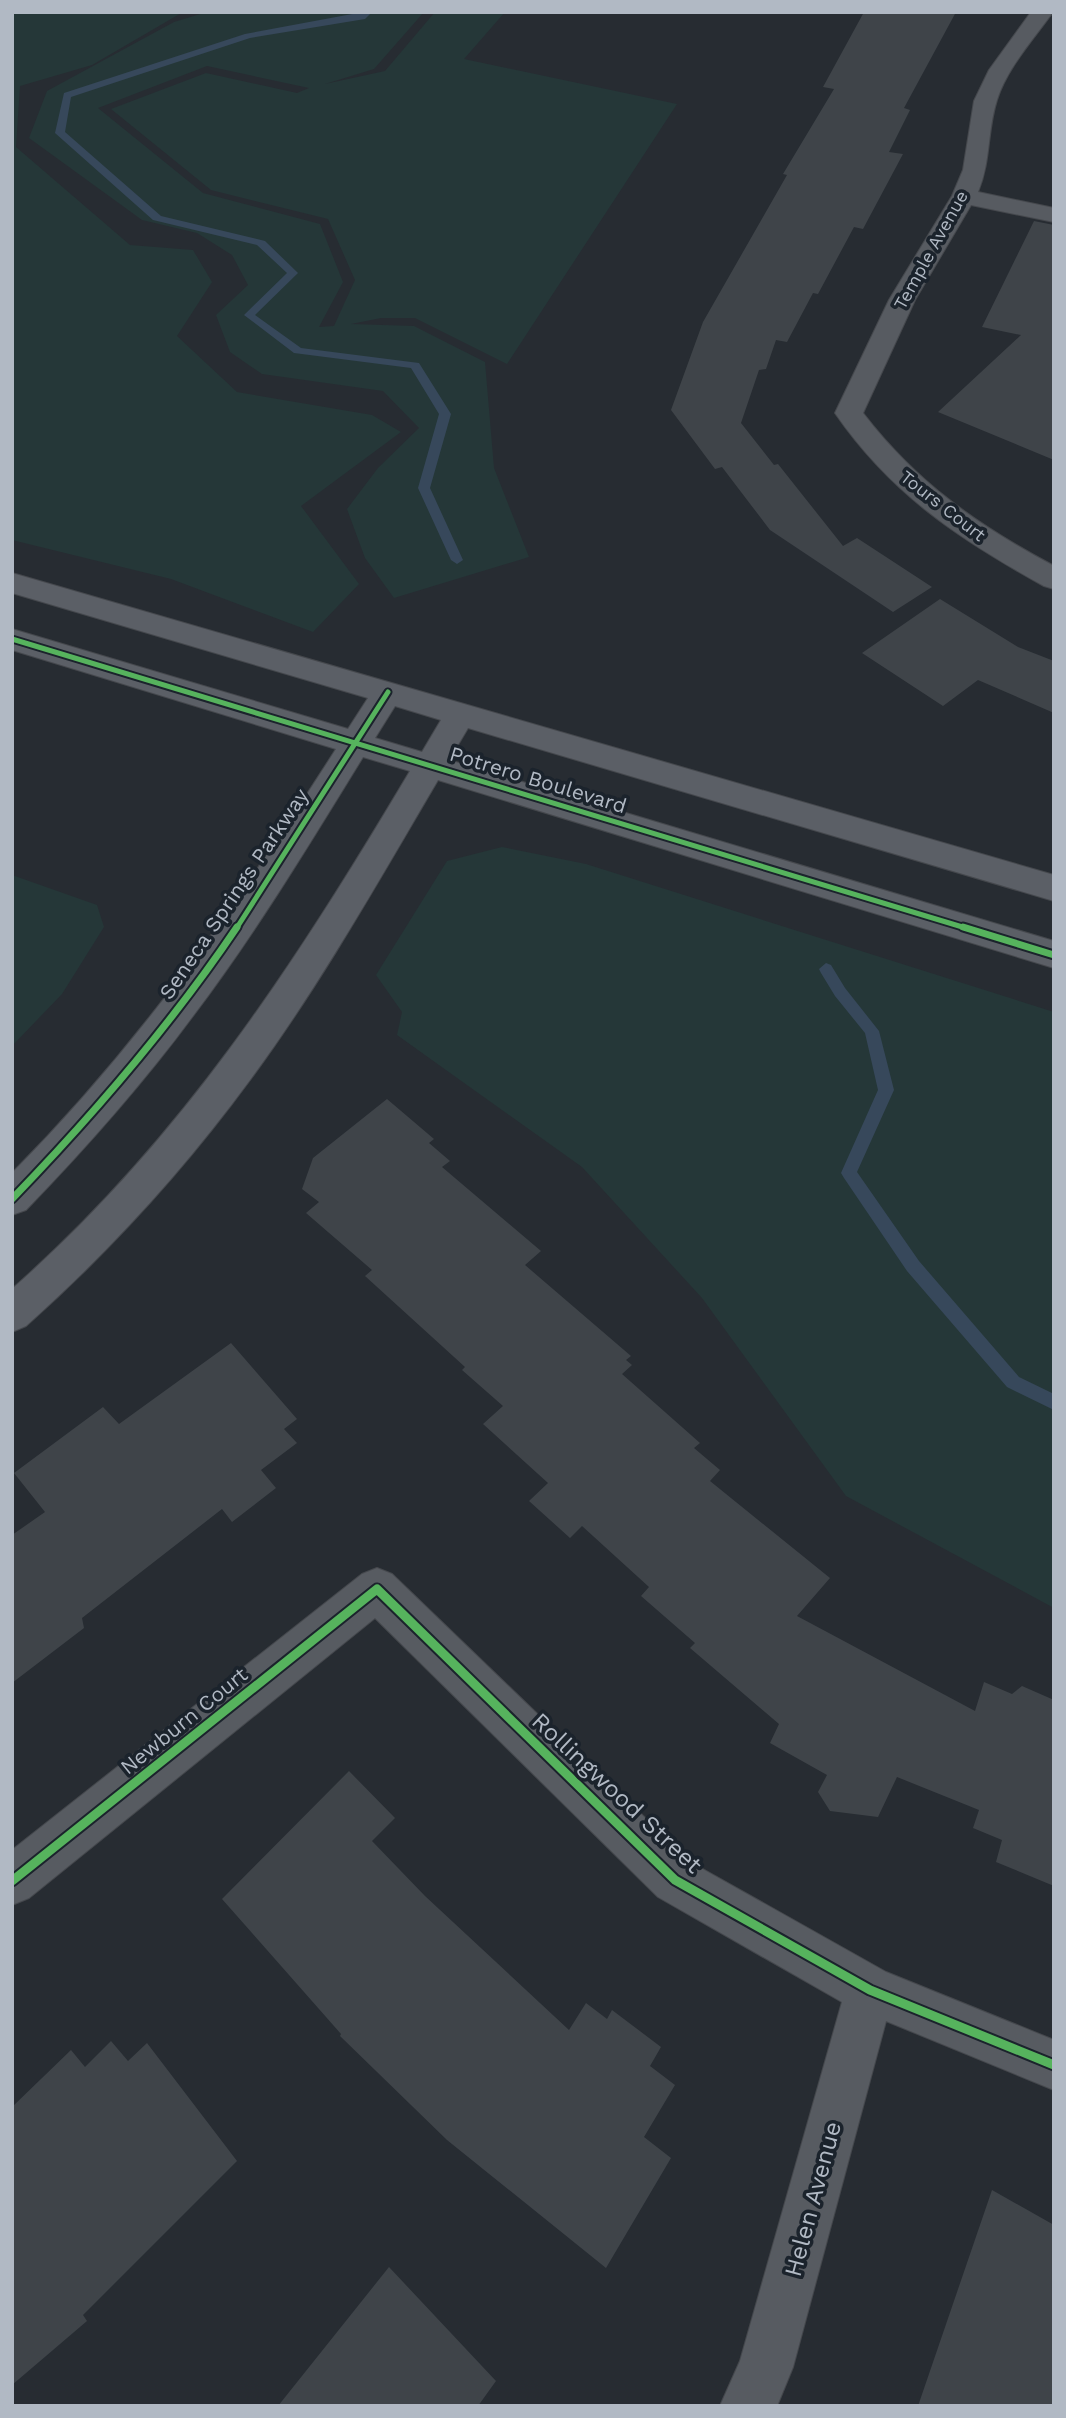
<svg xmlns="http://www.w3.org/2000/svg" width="1066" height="2418" font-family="'Work Sans',sans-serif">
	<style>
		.green { fill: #253738; fill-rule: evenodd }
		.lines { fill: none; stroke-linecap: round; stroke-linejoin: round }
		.stream { fill: #37485b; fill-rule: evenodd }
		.building { fill: #3f4449 }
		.street-casing { stroke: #45484d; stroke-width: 2 }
		.secondary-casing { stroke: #45484d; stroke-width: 2 }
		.street { fill: #575b61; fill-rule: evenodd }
		.secondary { fill: #5b5f66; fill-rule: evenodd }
		.cycleway-far2-casing { stroke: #1b232c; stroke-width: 9 }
		.cycleway-far1-casing { stroke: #1b232c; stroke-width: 11 }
		.cycleway-casing { stroke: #1b232c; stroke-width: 13 }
		.cycleway-far2 { stroke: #56b35d; stroke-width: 5 }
		.cycleway-far1 { stroke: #56b35d; stroke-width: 7 }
		.cycleway { stroke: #56b35d; stroke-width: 9 }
		.labels { text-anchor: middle; stroke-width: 7; stroke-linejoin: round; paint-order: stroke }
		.far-street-label { font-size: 18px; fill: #b1b9c4; stroke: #1b232c }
		.street-label { font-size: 21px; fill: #b1b9c4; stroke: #1b232c }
		.near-street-label { font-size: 24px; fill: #b1b9c4; stroke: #1b232c }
	</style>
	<rect width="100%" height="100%" fill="#272c32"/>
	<!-- green -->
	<path class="green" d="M12,12h171l-91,53 -72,21 -4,61 114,98 63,5 19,32 -35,54 60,56 135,23 29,17 -100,74 58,78 -46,48 -142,-53 -159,-39z
		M207,12h217l-50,57 -49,15 60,-13 50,-59h70l-41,47 213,45 -170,260 -92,-46h-34l-30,6 63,2 71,36 9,106 35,89 -135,41 -29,-40 -18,-49 31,-41 41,-40 -36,-37 -121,-17 -32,-22 -14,-37 32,-30 -16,-30 -35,-22 -55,-13 -113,-82 18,-47 127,-69zM207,66l102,22 -12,5 -91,-20 -95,36 100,81 117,29 27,61 -21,46 -15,1 24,-45 -23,-58 -117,-31 -105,-85z
		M502,847l84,17 468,148v596l-208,-112 -144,-198 -120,-131 -185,-132 5,-23 -26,-37 71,-114z
		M12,875l85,30 7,22 -42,67 -50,52z"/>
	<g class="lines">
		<!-- stream -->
		<path class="stream" d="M363,12h9l-7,7 -115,19 -179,59 -6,35 96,84 104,25 33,32 -43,42 46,33 118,15 32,51 -21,74 33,72 -6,4 -6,-4 -33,-72 21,-74 -28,-46 -117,-15 -50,-38 43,-42 -30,-28 -104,-25 -98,-87 9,-40 181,-59z
			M826,963l5,2 14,23 34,43 15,59 -37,82 62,89 100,116 35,17v16l-47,-23 -100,-116 -63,-93 -3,-5 37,-83 -13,-57 -30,-37 -14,-23 -2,-4z"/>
	</g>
	<!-- building -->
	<path class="building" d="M864,12h92l-52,96 6,2 -21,42 14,2 -40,75 -9,-2 -36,67 -5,-1 -26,49 -11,-2 -10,29 -7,1 -18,53 33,42 4,-1 65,82 14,-8 75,49 -39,25 -123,-82 -48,-63 -7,2 -44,-59 32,-88 84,-147 -4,-1 51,-85 -11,-2z
		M1034,221l20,4v235l-116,-48 83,-77 -39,-8z
		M940,599l78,48 36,14v52l-76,-33 -35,26 -81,-53z
		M387,1099l47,40 -5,4 21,18 -8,6 99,84 -16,14 106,91 -5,4 6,5 -10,9 78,69 -6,5 26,22 -10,11 120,97 -33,38 178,95 9,-29 28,12 10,-8 32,14v186l-58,-24 6,-22 -29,-12 6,-18 -82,-33 -19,40 -48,-6 -12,-19 9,-17 -57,-32 9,-19 -89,-76 5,-5 -54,-47 8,-9 -67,-61 -12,12 -41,-37 19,-18 -65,-59 20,-18 -41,-36 3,-3 -100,-91 7,-6 -66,-57 13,-11 -17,-13 11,-31z
		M231,1343l66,76 -13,10 13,14 -36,27 15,18 -44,34 -10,-13 -140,109 2,10 -72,55v-148l33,-23 -31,-39 89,-66 16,17z
		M349,1771l46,47 -23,23 53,55 144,134 17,-27 21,16 5,-9 49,37 -11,19 25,19 -31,52 27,21 -65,110 -159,-128 -107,-104 1,-2 -119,-135z
		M111,2041l17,20 19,-18 90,118 -154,154 4,6 -75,64v-278l59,-57 14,17z
		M992,2190l62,35v181h-136z
		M389,2267l107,114 -18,25h-200z"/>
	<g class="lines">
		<!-- street casing -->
		<g class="street-casing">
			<path id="street" d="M1031,12h22c-20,28 -46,56 -56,88 -10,31 -6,61 -19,92l76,16v14l-83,-17 -56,95 -52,113c54,70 114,112 191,153v23l-10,-3c-85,-47 -153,-92 -209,-173l54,-113 63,-104 11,-26 11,-69 15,-31z
				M377,1568l15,6 300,289 194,109 168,68v50l-168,-69 -93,346 -16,39h-57l20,-45 102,-359 -184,-105 -283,-279 -346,280 -17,7v-55l350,-276z"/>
		</g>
		<!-- secondary casing -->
		<g class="secondary-casing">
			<path id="secondary" d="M12,573l1042,302v26l-586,-173 -19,32 605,181v27l-616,-188c-60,102 -118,205 -188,300 -66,90 -141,172 -224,246l-14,6v-43c170,-150 283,-325 398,-518l-47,-14c-54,88 -108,177 -170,259 -51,69 -108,133 -167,194l-14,5v-42c130,-131 225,-269 324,-424l-324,-99v-21l336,100 20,-31 -356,-105zM395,706l46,14 -19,32 -47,-14z"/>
		</g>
		<!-- street -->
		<use href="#street" class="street"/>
		<!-- secondary -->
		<use href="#secondary" class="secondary"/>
		<!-- cycleway-far2 casing -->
		<g class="cycleway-far2-casing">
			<path id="cycleway-far2" d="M12,639l957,290
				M236,929l152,-237"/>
		</g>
		<!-- cycleway-far1 casing -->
		<g class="cycleway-far1-casing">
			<path id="cycleway-far1" d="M963,927l91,28
				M12,1199c82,-85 159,-174 225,-272"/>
		</g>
		<!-- cycleway casing -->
		<g class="cycleway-casing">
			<path id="cycleway" d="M12,1881l365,-292 298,291 195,110 184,75"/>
		</g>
		<!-- cycleway-far2 -->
		<use href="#cycleway-far2" class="cycleway-far2"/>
		<!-- cycleway-far1 -->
		<use href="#cycleway-far1" class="cycleway-far1"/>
		<!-- cycleway -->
		<use href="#cycleway" class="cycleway"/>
	</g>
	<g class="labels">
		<!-- far-street labels -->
		<g class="far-street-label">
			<text transform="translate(931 250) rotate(-61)" y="6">Temple Avenue</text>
			<text transform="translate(943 506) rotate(38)" y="6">Tours Court</text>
		</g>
		<!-- street labels -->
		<g class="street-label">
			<text transform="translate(538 780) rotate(17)" y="7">Potrero Boulevard</text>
			<text transform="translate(234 894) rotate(-56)" y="7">Seneca Springs Parkway</text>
			<text transform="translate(184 1721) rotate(-39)" y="7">Newburn Court</text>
		</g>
		<!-- near-street labels -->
		<g class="near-street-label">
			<text transform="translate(617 1793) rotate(43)" y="8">Rollingwood Street</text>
			<text transform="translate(813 2199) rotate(-75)" y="8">Helen Avenue</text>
		</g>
	</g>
	<!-- border -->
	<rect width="1066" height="2418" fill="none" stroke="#b1b9c4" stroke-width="28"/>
</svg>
